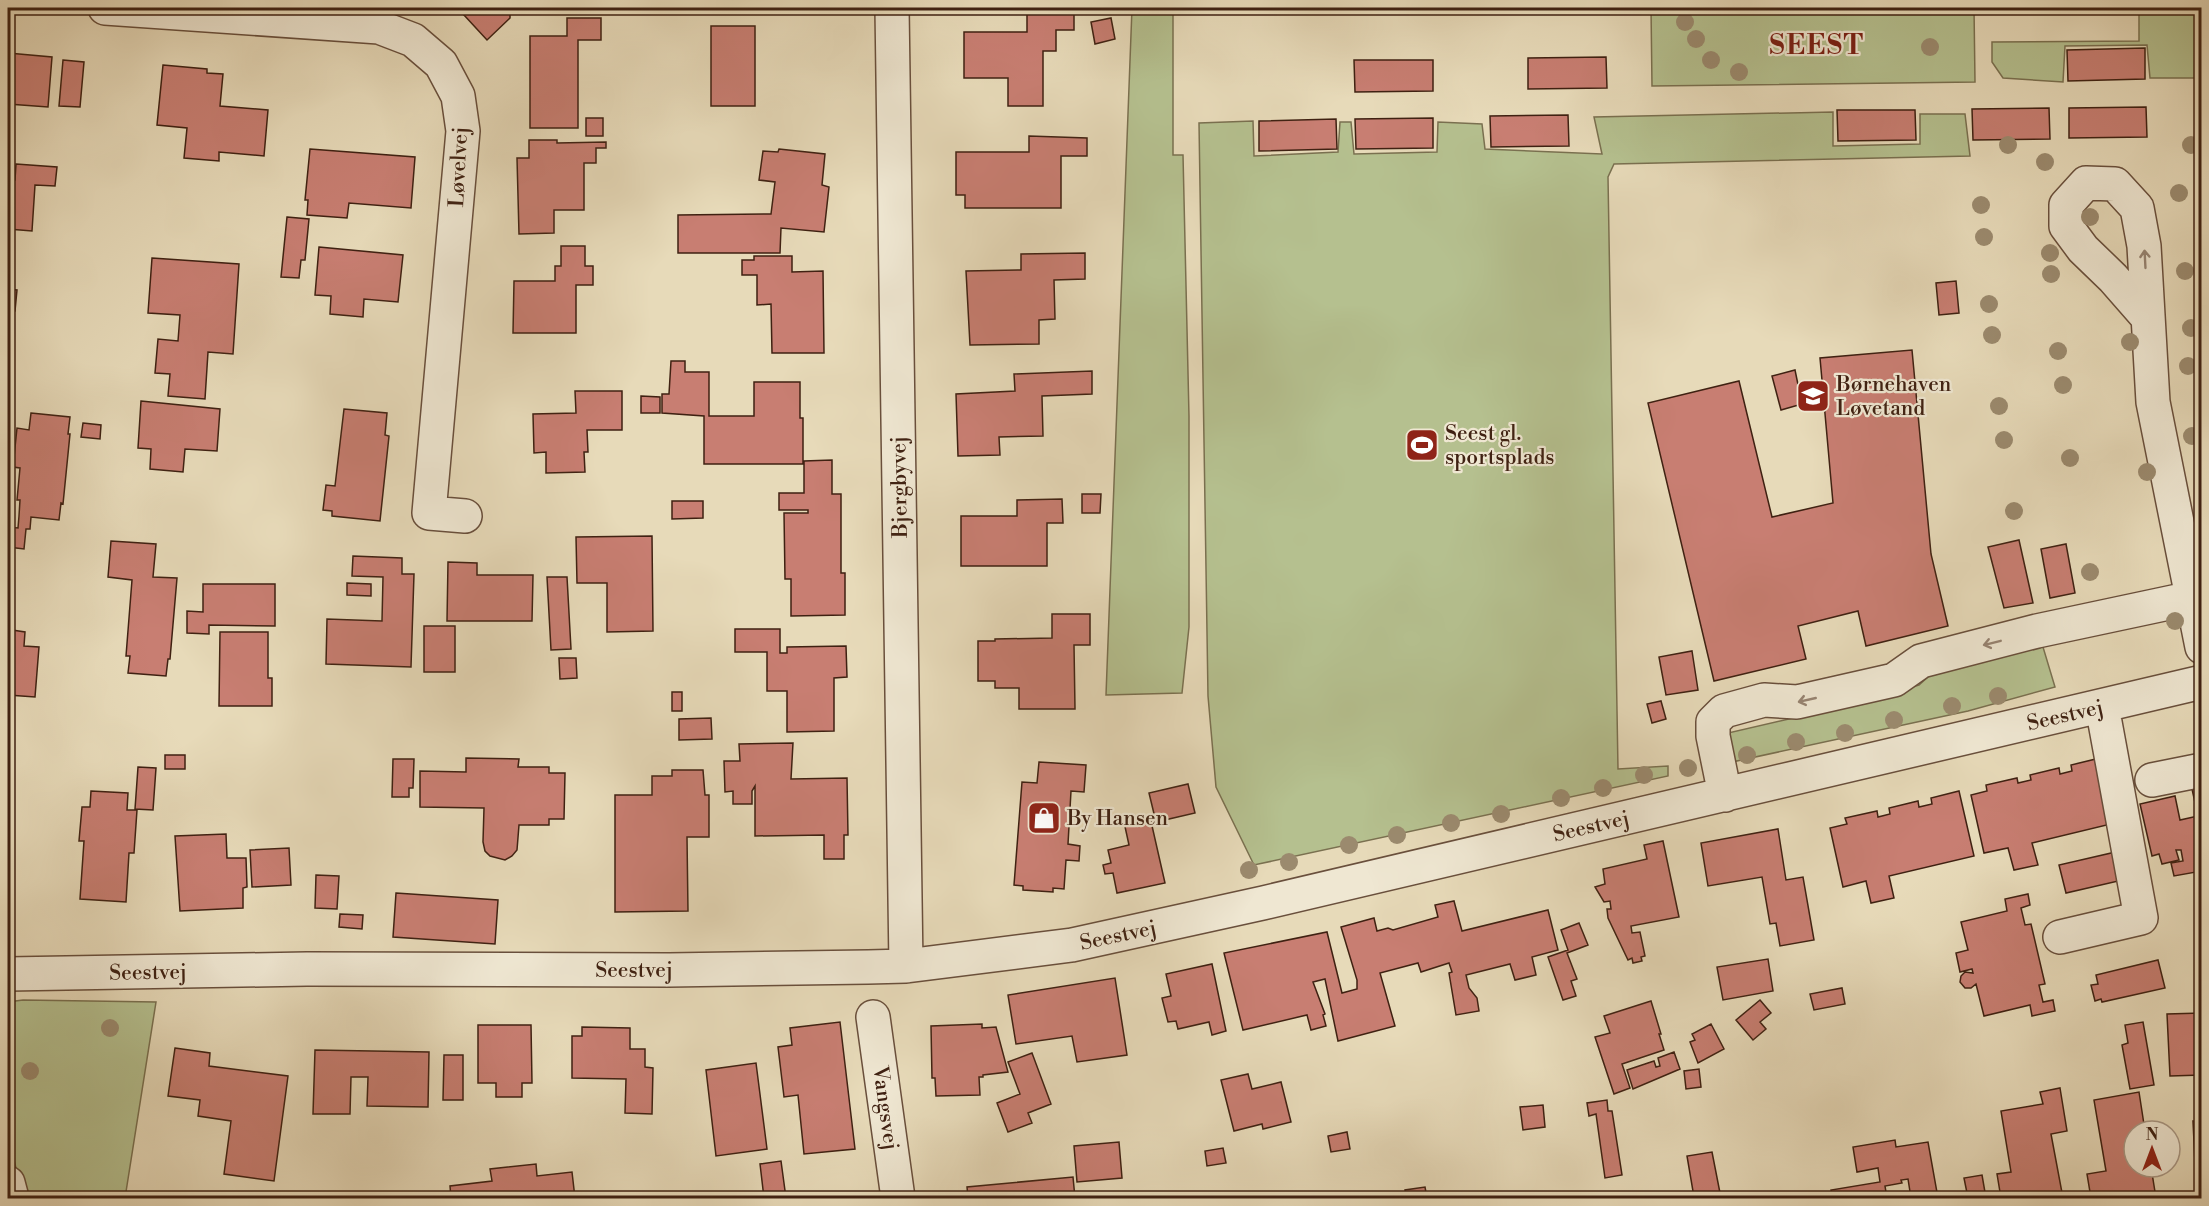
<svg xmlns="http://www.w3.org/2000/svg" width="2209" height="1206" font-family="'Libre Bodoni',serif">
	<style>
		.green { fill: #b5c08f; stroke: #7a7050; stroke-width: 1.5 }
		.building { fill: #c87e72; stroke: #3f2112; stroke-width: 1.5 }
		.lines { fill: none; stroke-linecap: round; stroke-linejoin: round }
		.minor-casing { stroke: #694f3c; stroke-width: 36 }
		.minor { stroke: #efe7d2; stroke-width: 33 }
		.tree { fill: #9b8a6e }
		.oneway { stroke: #978472 }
		.labels { text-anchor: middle; stroke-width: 4.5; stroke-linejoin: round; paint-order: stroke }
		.street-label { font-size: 21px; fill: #3f2112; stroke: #efe7d2 }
		.poi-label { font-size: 21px; fill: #3f2112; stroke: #efe7d2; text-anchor: start }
		.district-label { font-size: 27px; font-weight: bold; letter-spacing: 1.5px; fill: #7a1f14; stroke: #efe7d2 }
	</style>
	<rect width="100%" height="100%" fill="#e7dab9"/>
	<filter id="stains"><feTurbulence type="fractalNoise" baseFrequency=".00333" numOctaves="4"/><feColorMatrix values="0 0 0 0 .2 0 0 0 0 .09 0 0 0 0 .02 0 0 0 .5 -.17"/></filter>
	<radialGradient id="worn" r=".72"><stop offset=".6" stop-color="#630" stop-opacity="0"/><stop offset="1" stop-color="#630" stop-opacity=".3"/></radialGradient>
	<!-- green -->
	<path class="green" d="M1132,8h41v147h10l6,261v211l-7,66 -76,2z
		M1651,8h323l1,74 -323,4z
		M2139,8h62v70h-51l-3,-33 -82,1 -2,36 -60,-4 -11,-16v-20l147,-1z
		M1833,112v34l87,-2v-30h45l5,42 -356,8 -6,13 10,592 50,-3v10l-414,89 -38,-78 -8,-91 -9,-573 54,-2 1,35 84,-4 2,-30h11l3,32 83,-2 1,-30 44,2 3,25 117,5 -8,-37z
		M2036,644l7,3 12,40 -87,24 -236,51 -4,-29 104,-24 87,-24 11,-10z
		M23,1000l133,2 -31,196h-101l-16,-60v-72l2,-1 -2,-10v-53z"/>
	<!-- building -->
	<path class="building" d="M472,8h38v10l-23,22 -23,-25z
		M1027,13h47v17h-18v21h-13v55h-35v-28h-44v-46h63z
		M567,18h34v22h-23v88h-48v-92h37z
		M1111,18l4,21 -20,5 -4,-22z
		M711,26h44v80h-44z
		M2145,48v31l-77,2 -1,-31z
		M8,53l44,4 -4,50 -40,-3z
		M1606,57l1,31 -79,1v-31z
		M63,60l21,2 -4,45 -21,-1z
		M1354,60h79v31l-78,1z
		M163,65l44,4v4l16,1 -3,32 48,4 -4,46 -45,-4v9l-35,-3 3,-30 -30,-3z
		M2146,107l1,30 -78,1v-30z
		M2049,108l1,31 -77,1 -1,-31z
		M1837,110h78l1,30 -78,1z
		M1568,115l1,31 -78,1 -1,-31z
		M586,118h17v18h-17z
		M1433,118v30l-77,1 -1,-30z
		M1336,119l1,30 -78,2v-30z
		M1029,136l58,2v18h-26v52h-96v-13h-9v-43h73z
		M529,140h28v3l49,-1v6h-10v15h-12v47h-30v23l-35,1 -2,-76h12z
		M310,149l105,8 -4,51 -62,-5 -2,15 -40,-3 1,-15h-3z
		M779,149l46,5 -3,31 7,2 -5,45 -43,-4 -1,25h-102v-38l93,-1 4,-32 -16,-2 4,-29 15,1z
		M16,164l41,3 -2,19 -20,-1 -3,46 -24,-2v-50l7,1z
		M287,217l22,2 -4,41h-4l-2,18 -18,-1z
		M561,246h24v20h8v19h-17v48h-63l1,-52h41v-15h6z
		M319,247l84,8 -5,47 -34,-3 -1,18 -33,-3 1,-18 -16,-1z
		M1085,253v26l-31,1 1,39 -16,1v24l-69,1 -4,-74 55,-1v-16z
		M754,256h38v16l31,-1 1,82h-52l-1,-49 -14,1v-30h-15v-15h12z
		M152,258l87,6 -6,90 -25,-2 -3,47 -37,-3 2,-22 -15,-1 3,-34 20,2 2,-26 -32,-2z
		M1956,281l3,32 -20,2 -3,-32z
		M8,289l9,1 -2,21 -7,-1z
		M1912,350l19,204 17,72 -82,20 -8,-35 -60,15 8,33 -92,22 -66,-278 91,-22 33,136 61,-14 -13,-145z
		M671,361h14v11h24v44h45v-34h46v36h3v46h-99v-48l-42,-3v-19h7z
		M1795,370l7,34 -21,6 -9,-34z
		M1092,371v23l-50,2 1,40 -44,1 1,18 -42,1 -2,-62 59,-3 -1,-17z
		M575,391h47v39h-35l1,22h-4l1,20 -39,1v-21l-12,1 -1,-39 43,-1z
		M641,396l19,1v16h-19z
		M141,401l79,8 -3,42 -32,-2 -2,23 -33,-3 1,-20 -13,-1z
		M344,409l43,4 -2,22 4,1 -9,85 -48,-5v-5l-9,-1 3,-25 9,1z
		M31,413l39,4 -2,17h2l-7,70 -2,-1 -2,17 -28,-3 -1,12h-4l-2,20 -16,-2v-20l10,1 1,-12 1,-16h-3l3,-32 -7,-1 4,-39 12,2z
		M83,423l18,2 -1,14 -19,-2z
		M832,460v34h9v79h4v42l-54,1v-37h-6l-1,-66h24v-3h-29v-17h25v-32z
		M1082,494h19l-1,19h-18z
		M1062,499l1,24h-16v43h-86v-50h56v-16z
		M672,501h31v17l-31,1z
		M652,536l1,95 -46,1v-49h-30l-1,-46z
		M2019,540l14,63 -29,5 -16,-61z
		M111,541l45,3 -3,33 24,1 -7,81h-2l-2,17 -38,-3 2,-17h-4l6,-76 -24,-3z
		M2066,544l9,49 -25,5 -9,-49z
		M353,556l49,2v16h12l-3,93 -85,-3 1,-45 55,2 1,-44 -31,-1z
		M448,562l29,1v12h56l-1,46h-85z
		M547,577h20l4,72 -20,1z
		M347,583l24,1v12l-24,-1z
		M203,584h72v42l-66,-1v9l-22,-1v-22l16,1z
		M1052,614h38v31h-16l1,64h-56v-21h-24v-7h-17v-40h17v-2l57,-1z
		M424,626h31v46h-31z
		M735,629h45v24h7v-6l59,-1 1,31 -13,1v53l-47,1v-41h-20v-39h-32z
		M12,630l13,2 -1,14 15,1 -4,50 -27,-2v-51l3,1z
		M220,632h48v46h4v28h-53z
		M1692,651l6,39 -32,5 -7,-38z
		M559,658h17l1,20 -17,1z
		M672,692h10v19h-10z
		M1661,701l5,18 -14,4 -5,-19z
		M711,718l1,21 -33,1v-21z
		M793,743l-2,36 56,-1 1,57h-4v24h-20v-24l-69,1v-50l-3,5v13h-19v-13l-8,1 -1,-31h16l-1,-17z
		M165,755h20v14h-20z
		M466,758l53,1 -1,8h31v6h16l-1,46h-15v6h-30l-2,25 -5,6 -7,4 -15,-4 -5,-5 -2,-9 1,-34 -64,-1v-36l46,1z
		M2100,758l15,65 -83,20 6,22 -24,5 -6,-22 -24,5 -13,-58 16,-4 -1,-6 31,-7 1,5 13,-3 -1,-5 29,-7 1,6 12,-3 -1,-6z
		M393,759h21l-1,29h-4v9h-17z
		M1039,762l47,3 -2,27 -13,-1 -3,53 12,2 -1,15 -13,-1 -2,29 -11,-1v4l-30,-2v-4l-9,-1 8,-103 15,1z
		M138,767l18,1 -3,42 -18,-1z
		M672,770h31l2,25h4v42h-22l1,74 -73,1v-117h37v-19h20z
		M1188,784l7,29 -39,9 -7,-29z
		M2202,787v58l-3,1 3,25 -28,5 -3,-13 12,-2 -2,-11h-5l3,10 -17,4 -3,-10 -7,2 -12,-52 35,-8 5,24 18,-4 -6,-27z
		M91,791l37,2 -1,17h10l-3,43h-5l-3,49 -46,-3 4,-58h-5l3,-34h8z
		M1959,791l15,65 -85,20 5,22 -23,5 -5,-22 -23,6 -13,-59 17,-4 -2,-6 32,-7 1,6 12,-3 -1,-6 29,-7 1,6 13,-3 -1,-6z
		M1150,817l15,66 -48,10 -4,-20 -8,1 -2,-9 8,-2 -3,-13 21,-5 -5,-23z
		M1778,829l8,51 17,-3 11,63 -34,6 -4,-23 -6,1 -8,-47 -54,9 -7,-43z
		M226,834l1,24h19l1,29 -4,1v20l-63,3 -5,-75z
		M1663,841l16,76 -48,9 1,7 8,-1 5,24 -4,1 1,4 -9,2 -1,-5 -4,2 -20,-42 -1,-9h4l-1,-8 -6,1 -9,-15 10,-3 -2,-15 44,-10 -3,-14z
		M289,848l2,37 -39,2 -2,-37z
		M2120,851l7,28 -61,14 -7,-28z
		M8,859l6,45 -6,1z
		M316,875l23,1 -2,33 -22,-1z
		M396,893l102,7 -3,44 -102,-7z
		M2028,894l2,11 -9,3 4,17 6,-1 14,60 -6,1 4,17 10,-2 2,11 -23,5 -2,-11 -46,11 -8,-32 -5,4h-6l-5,-6 1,-6 4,-4 8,1 -1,-4 -12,3 -4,-19 12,-3 -7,-28 46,-11 -2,-12z
		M1454,901l8,30 86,-21 10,40 -26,7 4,18 -21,5 -5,-16 -44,11 3,13 8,10 2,13 -23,4 -7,-42 3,-1 -3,-9 -28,9 -3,-9 -38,10 15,53 -57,15 -13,-62 -12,3 12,32 -2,1 3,11 -15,4 -4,-15 -64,15 -19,-77 103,-21 15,61 15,-4v-9l-16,-53 33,-9 3,13 11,-3 5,2 45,-13 -3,-12z
		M340,914l23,1 -1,14 -23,-2z
		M1579,923l9,22 -21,8 10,26 -6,2 5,15 -13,4 -15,-43 20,-7 -7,-20z
		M1768,959l5,32 -50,9 -6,-33z
		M2158,960l7,28 -63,14 -1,-3 -6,2 -4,-16 7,-1 -2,-9z
		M1212,964l14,67 -14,4 -3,-13 -31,7 -2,-8 -8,1 -6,-24 9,-2 -5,-22z
		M1115,978l12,77 -50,7 -5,-26 -56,8 -8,-49z
		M1842,988l3,16 -31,6 -4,-16z
		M1760,1000l11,13 -11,9 6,7 -13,11 -17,-20z
		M1651,1001l10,33h-2l5,16 -42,14 8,24 -16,6 -19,-57 15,-4 -6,-17z
		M2202,1013v62l-32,1 -3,-62z
		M840,1022l15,127 -51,5 -6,-59 -14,2 -6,-50 14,-2 -2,-17z
		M2143,1022l11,63 -24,4 -8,-44 6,-2 -3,-18z
		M982,1024v4l14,-1 12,45 -25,3v2h-4l1,18 -44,1 -1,-18h-3l-1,-52z
		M1711,1024l13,25 -26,14 -8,-21 5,-2 -3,-6z
		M478,1025h53l1,58h-10v14h-26v-14h-18z
		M582,1027l48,1v21h15v18l8,1 -1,46 -27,-1 1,-34 -54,-1v-42h10z
		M175,1048l35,5 -1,13 79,10 -14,105 -50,-7 7,-53 -33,-5 2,-16 -32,-4z
		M315,1050l114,2 -1,55 -61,-1 1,-29h-17l-1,37h-37z
		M1674,1052l6,17 -47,20 -6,-19 27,-9 2,6 4,-1 -2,-8z
		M1032,1053l19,51 -23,9 4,10 -24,9 -11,-29 23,-9 -12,-32z
		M444,1055h19v45h-20z
		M756,1063l11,86 -51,7 -10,-86z
		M1699,1069l2,18 -15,2 -2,-18z
		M1248,1074l4,15 29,-7 10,40 -28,7 -1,-5 -28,7 -13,-51z
		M2060,1088l7,43 -16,3 12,64h-62l-4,-24 14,-2 -10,-61 42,-7 -3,-12z
		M2139,1092l6,39h-11v36h17l5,31h-65l-4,-24 19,-3 -12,-71z
		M1607,1100l1,11h4l10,64 -17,3 -9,-64 -7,2 -2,-13z
		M1543,1105l2,22 -22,3 -3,-23z
		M2193,1121h9v63h-6z
		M1347,1132l3,17 -19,3 -3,-16z
		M1895,1140l1,7 32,-5 10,56h-27l-3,-19 -7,1 1,3 -17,3 2,12h-54l-2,-8 49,-8 -2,-14 -21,4 -4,-25z
		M1119,1142l3,36 -45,4 -3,-36z
		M1223,1148l3,15 -19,3 -2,-15z
		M1712,1152l9,46h-35l8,-1 -7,-41z
		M781,1161l5,37h-22l-4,-34z
		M536,1164l1,12 35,-4 3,26h-124l-1,-12 42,-5 -2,-12z
		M1982,1175l4,23h-18l-4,-20z
		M1073,1177l2,21h-107l-1,-11z
		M1425,1187l2,11h-21l-1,-8z
		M1137,1192v6h-16v-5z
		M1744,1192l1,6h-20l-1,-3z"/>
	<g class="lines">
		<!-- minor casing -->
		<g class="minor-casing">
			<path id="minor" d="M105,8l274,19 34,13 28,24 17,32 5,35 -34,382 36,3
				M892,8l14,958
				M2148,318l-35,-40 -30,-29 -17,-23v-21l20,-22 29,1 22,24 7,38 9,156 49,245
				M2152,780l50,-10
				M1725,795l-12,-59v-14l11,-11 40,-11 33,2 97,-22 27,-19 116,-30 155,-33
				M2060,937l81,-19 -39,-212
				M8,974l299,-5 362,1 199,-3 38,-1 166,-21 191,-42 939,-221
				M873,1017l25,181
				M8,1183l4,15"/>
		</g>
		<!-- minor -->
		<use href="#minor" class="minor"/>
	</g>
	<!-- trees -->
	<g class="tree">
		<circle cx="1685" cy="22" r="9"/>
		<circle cx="1696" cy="39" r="9"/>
		<circle cx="1930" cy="47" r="9"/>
		<circle cx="1711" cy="60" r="9"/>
		<circle cx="1739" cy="72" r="9"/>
		<circle cx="2008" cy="145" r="9"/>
		<circle cx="2191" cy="145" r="9"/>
		<circle cx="2045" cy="162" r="9"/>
		<circle cx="2179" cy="193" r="9"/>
		<circle cx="1981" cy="205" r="9"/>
		<circle cx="2090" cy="217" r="9"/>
		<circle cx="1984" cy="237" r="9"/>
		<circle cx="2050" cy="253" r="9"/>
		<circle cx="2185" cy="271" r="9"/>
		<circle cx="2051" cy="274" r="9"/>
		<circle cx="1989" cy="304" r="9"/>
		<circle cx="2191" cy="328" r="9"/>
		<circle cx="1992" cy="335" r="9"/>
		<circle cx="2130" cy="342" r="9"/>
		<circle cx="2058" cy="351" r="9"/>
		<circle cx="2188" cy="366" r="9"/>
		<circle cx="2063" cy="385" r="9"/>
		<circle cx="1999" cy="406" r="9"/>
		<circle cx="2192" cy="436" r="9"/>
		<circle cx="2004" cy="440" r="9"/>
		<circle cx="2070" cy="458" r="9"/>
		<circle cx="2147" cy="472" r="9"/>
		<circle cx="2014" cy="511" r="9"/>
		<circle cx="2090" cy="572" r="9"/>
		<circle cx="2175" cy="621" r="9"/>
		<circle cx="1998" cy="696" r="9"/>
		<circle cx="1952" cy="706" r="9"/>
		<circle cx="1894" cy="720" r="9"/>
		<circle cx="1845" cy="733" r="9"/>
		<circle cx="1796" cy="742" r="9"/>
		<circle cx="1747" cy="755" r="9"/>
		<circle cx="1688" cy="768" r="9"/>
		<circle cx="1644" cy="775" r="9"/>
		<circle cx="1603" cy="788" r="9"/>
		<circle cx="1561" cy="798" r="9"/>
		<circle cx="1501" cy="814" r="9"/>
		<circle cx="1451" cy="823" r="9"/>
		<circle cx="1397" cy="835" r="9"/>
		<circle cx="1349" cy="845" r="9"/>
		<circle cx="1289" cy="862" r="9"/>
		<circle cx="1249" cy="870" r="9"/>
		<circle cx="110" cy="1028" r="9"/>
		<circle cx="30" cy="1071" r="9"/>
	</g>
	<!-- one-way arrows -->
	<defs><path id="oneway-shaft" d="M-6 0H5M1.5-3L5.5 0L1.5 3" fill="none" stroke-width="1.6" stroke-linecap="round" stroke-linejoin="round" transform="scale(1.5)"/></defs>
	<g class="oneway">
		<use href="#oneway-shaft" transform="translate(2145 259) rotate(-93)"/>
		<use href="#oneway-shaft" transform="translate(1992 643) rotate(166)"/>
		<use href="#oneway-shaft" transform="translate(1807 700) rotate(167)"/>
	</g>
	<!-- icons -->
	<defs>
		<g id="school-square" transform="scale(1.725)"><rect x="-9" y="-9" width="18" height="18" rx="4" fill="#8f2418" stroke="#efe7d2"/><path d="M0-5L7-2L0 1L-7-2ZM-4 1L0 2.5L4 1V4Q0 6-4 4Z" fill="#fff"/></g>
		<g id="stadium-square" transform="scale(1.725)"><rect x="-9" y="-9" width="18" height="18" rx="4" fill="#8f2418" stroke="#efe7d2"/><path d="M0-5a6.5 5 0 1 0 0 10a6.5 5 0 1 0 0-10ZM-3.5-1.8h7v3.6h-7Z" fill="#fff"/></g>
		<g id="shop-square" transform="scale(1.725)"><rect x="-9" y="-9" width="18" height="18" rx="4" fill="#8f2418" stroke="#efe7d2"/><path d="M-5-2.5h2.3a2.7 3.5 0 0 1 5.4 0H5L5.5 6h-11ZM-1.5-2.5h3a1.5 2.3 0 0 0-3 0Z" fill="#fff"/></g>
	</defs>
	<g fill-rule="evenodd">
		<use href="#school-square" x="1813" y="396"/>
		<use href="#stadium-square" x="1422" y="445"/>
		<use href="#shop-square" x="1044" y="818"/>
	</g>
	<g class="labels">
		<!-- street labels -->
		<g class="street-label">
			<text transform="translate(458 167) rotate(-87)" y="7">Løvelvej</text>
			<text transform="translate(899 487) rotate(-91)" y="7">Bjergbyvej</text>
			<text transform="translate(2065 715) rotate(-13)" y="7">Seestvej</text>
			<text transform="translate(1591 826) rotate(-13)" y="7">Seestvej</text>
			<text transform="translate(1118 935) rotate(-12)" y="7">Seestvej</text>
			<text x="634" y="977">Seestvej</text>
			<text transform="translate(148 972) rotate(-1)" y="7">Seestvej</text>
			<text transform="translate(886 1108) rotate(82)" y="7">Vangsvej</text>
		</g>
		<!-- poi labels -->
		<g class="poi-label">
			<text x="1836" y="391">Børnehaven<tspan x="1836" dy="24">Løvetand</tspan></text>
			<text x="1445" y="440">Seest gl.<tspan x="1445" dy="24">sportsplads</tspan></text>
			<text x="1067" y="825">By Hansen</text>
		</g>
		<!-- district labels -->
		<g class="district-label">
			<text x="1817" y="54">SEEST</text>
		</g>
	</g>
	<!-- margin -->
	<rect width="2209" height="1206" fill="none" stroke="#e7dab9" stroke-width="30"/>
	<rect x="9" y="9" width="2191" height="1188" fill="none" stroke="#3f2112" stroke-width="3"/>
	<rect x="15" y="15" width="2179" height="1176" fill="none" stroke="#3f2112" stroke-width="1.5"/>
	<!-- north arrow -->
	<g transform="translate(2152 1149)"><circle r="28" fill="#efe7d2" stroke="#a99885" stroke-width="1.5"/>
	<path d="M0-4.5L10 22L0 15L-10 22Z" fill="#8f2418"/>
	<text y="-9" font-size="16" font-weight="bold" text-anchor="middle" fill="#3f2112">N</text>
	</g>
	<rect width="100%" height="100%" filter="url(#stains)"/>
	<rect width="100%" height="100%" fill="url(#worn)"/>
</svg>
